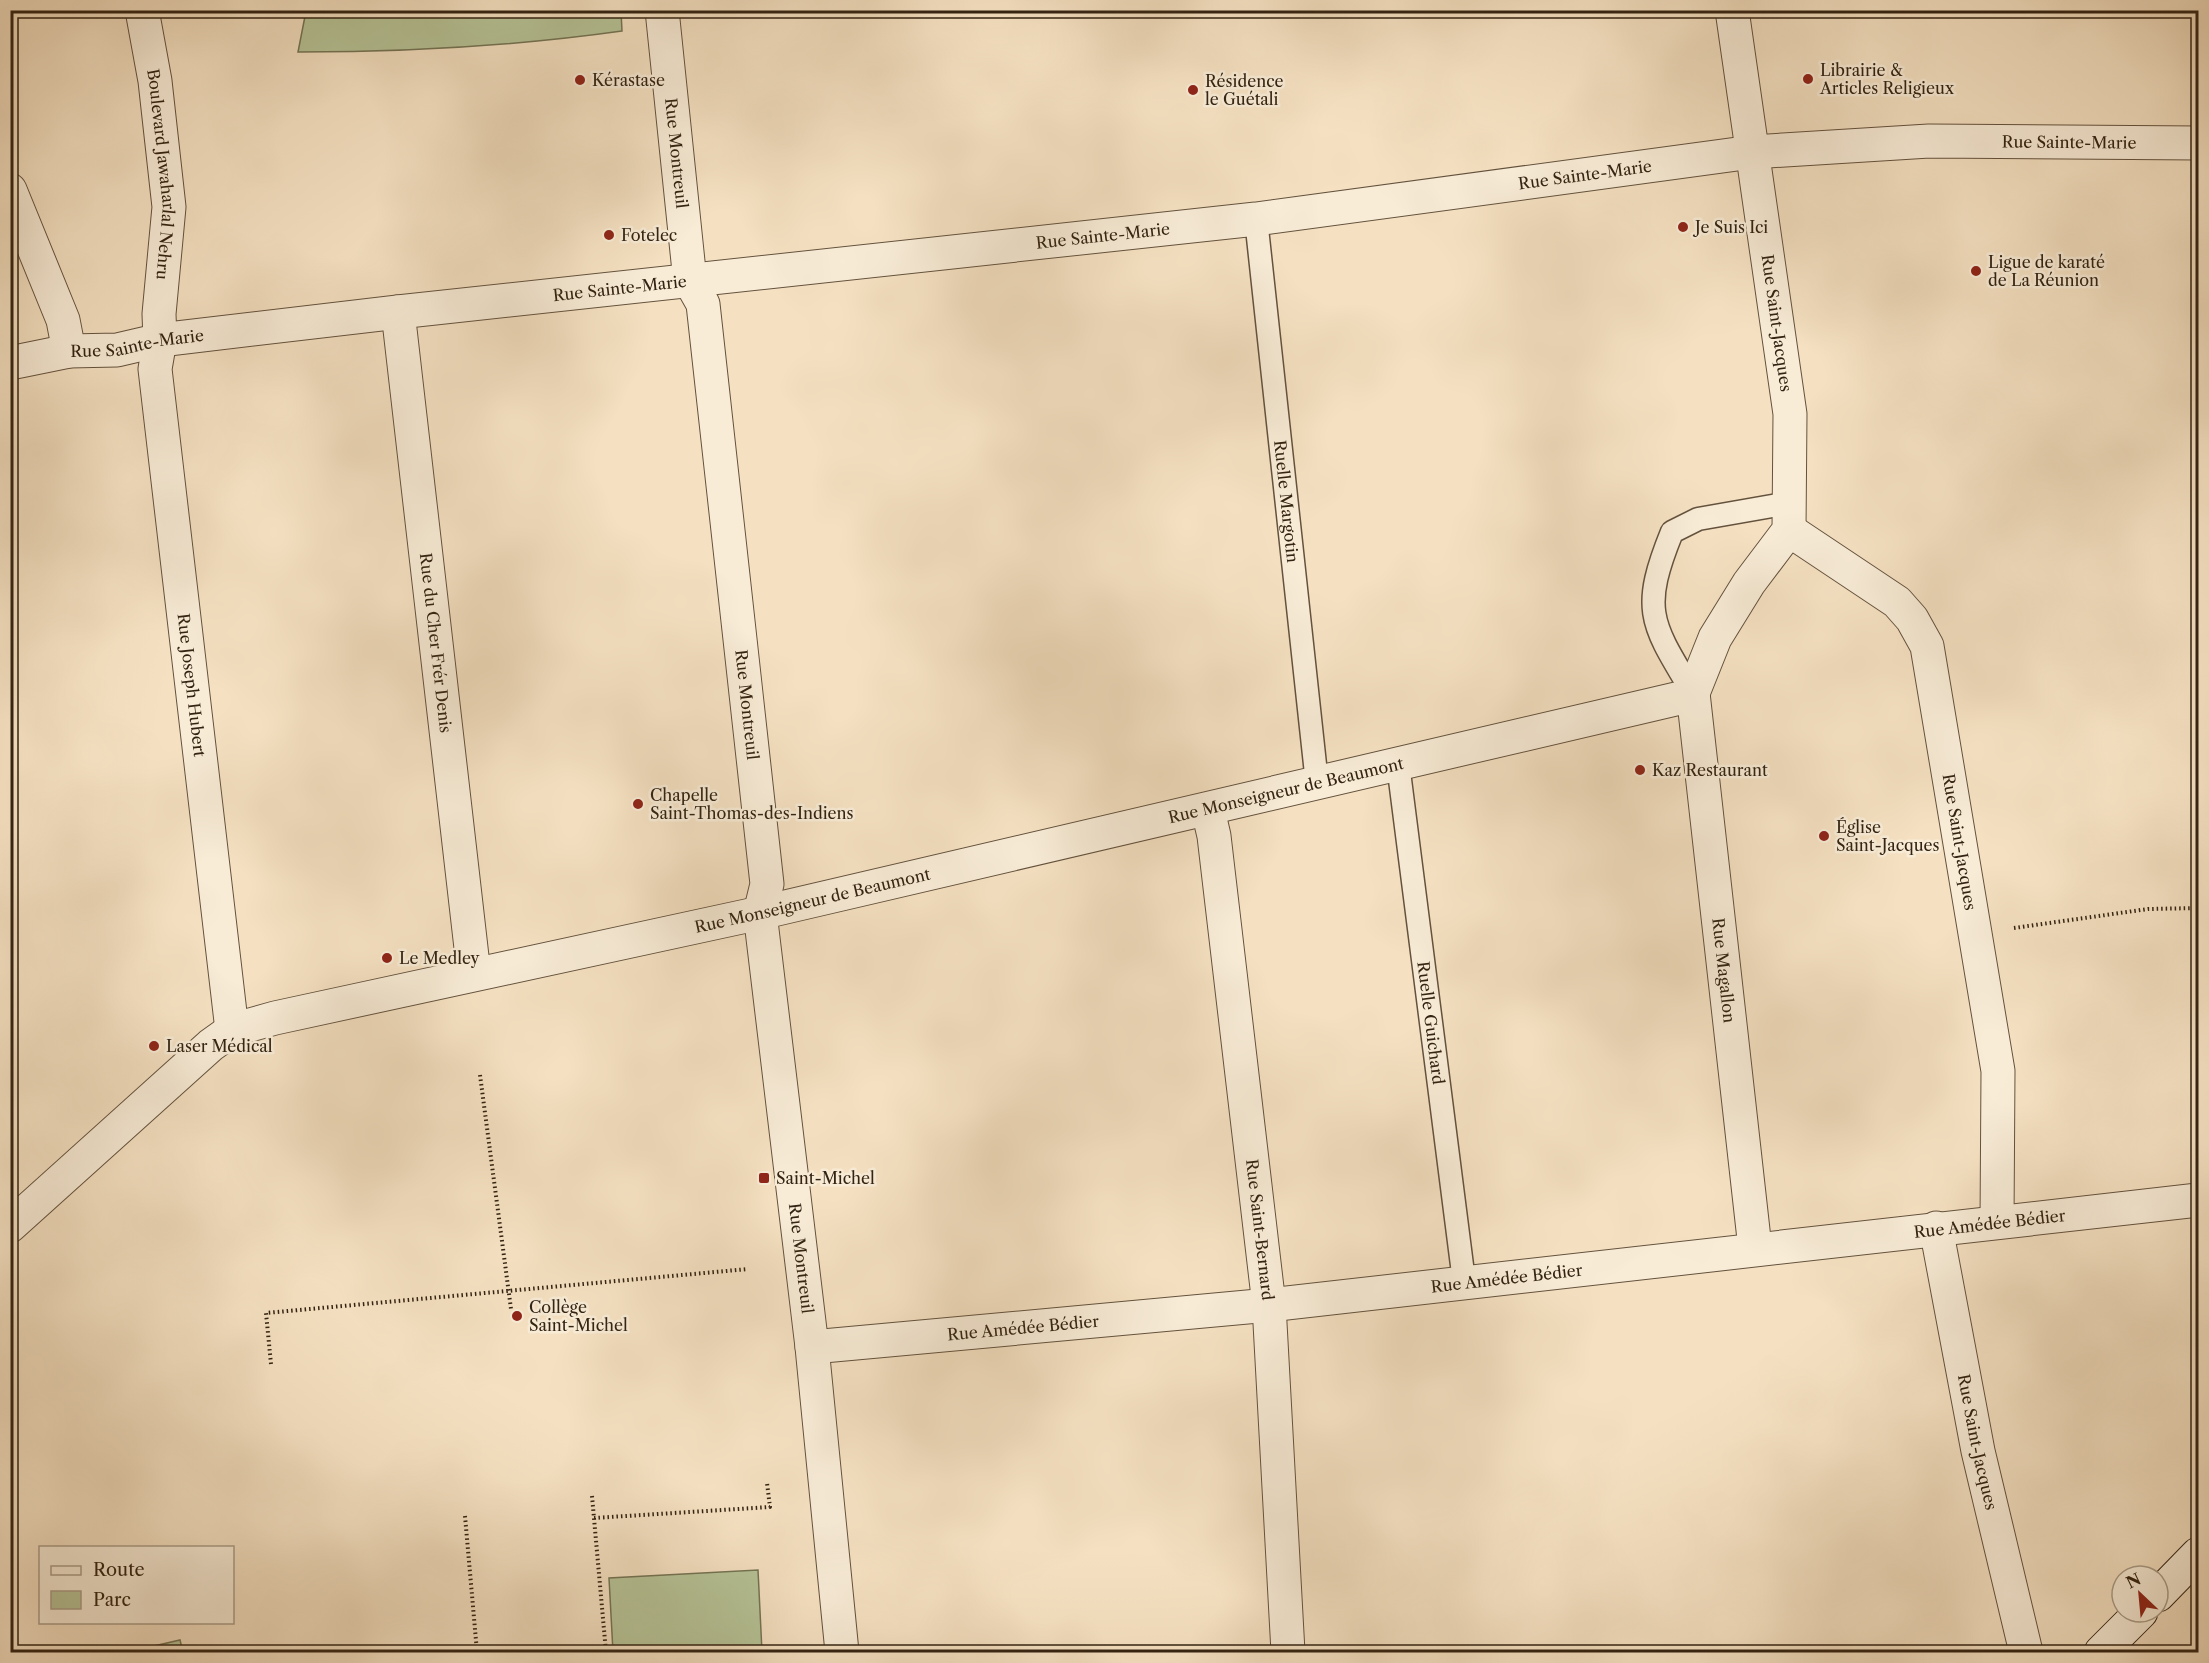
<svg xmlns="http://www.w3.org/2000/svg" width="2209" height="1663" font-family="'Libre Caslon Text',serif">
	<style>
		.green { fill: #b6c498; stroke: #747455; stroke-width: 1.5 }
		.lines { fill: none; stroke-linecap: round; stroke-linejoin: round }
		.lane-casing { stroke: #64523e; stroke-width: 25 }
		.street-casing { stroke: #64523e; stroke-width: 35 }
		.secondary-casing { stroke: #332312; stroke-width: 35 }
		.path { stroke: #332312; stroke-width: 4; stroke-dasharray: 1.5 3; stroke-linecap: butt }
		.lane { stroke: #f8ecd7; stroke-width: 22 }
		.street { stroke: #f8ecd7; stroke-width: 33 }
		.secondary { stroke: #f8ecd7; stroke-width: 33 }
		.poi-dot { fill: #8f2418; stroke: #f8ecd7; stroke-width: 2 }
		.labels { text-anchor: middle; stroke-width: 5; stroke-linejoin: round; paint-order: stroke }
		.poi-label { font-size: 16px; fill: #332312; stroke: #f8ecd7; text-anchor: start }
		.street-label { font-size: 16px; fill: #332312; stroke: #f8ecd7 }
	</style>
	<rect width="100%" height="100%" fill="#f5e1c2"/>
	<filter id="stains"><feTurbulence type="fractalNoise" baseFrequency=".00333" numOctaves="4"/><feColorMatrix values="0 0 0 0 .2 0 0 0 0 .09 0 0 0 0 .02 0 0 0 .5 -.17"/></filter>
	<radialGradient id="worn" r=".72"><stop offset=".6" stop-color="#630" stop-opacity="0"/><stop offset="1" stop-color="#630" stop-opacity=".3"/></radialGradient>
	<!-- green -->
	<path class="green" d="M306,11h315l1,20c-107,15 -215,21 -324,21z
		M758,1570l4,82h-149l-4,-74z
		M180,1640l3,12h-55z"/>
	<g class="lines">
		<!-- lane casing -->
		<g class="lane-casing">
			<g id="lane">
				<path id="s1" d="M1256,219l61,564"/>
				<path d="M1693,693c-42,-70 -53,-82 -21,-161l26,-13 91,-16"/>
				<path id="s2" d="M1398,764l66,517"/>
			</g>
		</g>
		<!-- street casing -->
		<g class="street-casing">
			<g id="street">
				<path id="s3" d="M142,10l13,71 14,126 -10,107 1,26 -5,29 77,661"/>
				<path id="s4" d="M662,10l28,271 13,23 64,580 -7,29 52,434 30,305"/>
				<path d="M10,190l53,130 6,31"/>
				<path id="s5" d="M398,312l76,662"/>
				<path id="s6" d="M10,363l59,-12 48,-1 43,-10 238,-28 858,-93 496,-67 177,-11 269,2"/>
				<path id="s7" d="M1789,530l108,72 15,17 15,27 71,425 -1,151"/>
				<path id="s8" d="M1693,693l62,555"/>
				<path id="s9" d="M1208,810l6,26 55,469 19,347"/>
				<path id="s10" d="M10,1226l201,-181 21,-15 43,-12 485,-105 920,-215 13,-5 22,-55 34,-55 40,-53 1,-116 -58,-404"/>
				<path id="s11" d="M1936,1228l42,223 48,201"/>
				<path id="s12" d="M812,1347l457,-42 929,-105"/>
			</g>
		</g>
		<!-- secondary casing -->
		<g class="secondary-casing">
			<path id="secondary" d="M2158,1595l40,-41
				M2101,1652l40,-40"/>
		</g>
		<!-- path -->
		<path class="path" d="M2014,928l134,-19 50,-1
			M480,1075l31,234
			M271,1364l-5,-51 482,-44
			M592,1496l14,156
			M465,1516l12,136
			M594,1518l176,-11 -3,-24"/>
		<!-- lane -->
		<use href="#lane" class="lane"/>
		<!-- street -->
		<use href="#street" class="street"/>
		<!-- secondary -->
		<use href="#secondary" class="secondary"/>
	</g>
	<!-- markers -->
	<g class="poi-dot">
		<circle cx="1808" cy="79" r="6"/>
		<circle cx="580" cy="80" r="6"/>
		<circle cx="1193" cy="90" r="6"/>
		<circle cx="1683" cy="227" r="6"/>
		<circle cx="609" cy="235" r="6"/>
		<circle cx="1976" cy="271" r="6"/>
		<circle cx="1640" cy="770" r="6"/>
		<circle cx="638" cy="804" r="6"/>
		<circle cx="1824" cy="836" r="6"/>
		<circle cx="387" cy="958" r="6"/>
		<circle cx="154" cy="1046" r="6"/>
		<rect x="758" y="1172" width="12" height="12" rx="3"/>
		<circle cx="517" cy="1316" r="6"/>
	</g>
	<g class="labels">
		<!-- poi labels -->
		<g class="poi-label">
			<text x="1820" y="76">Librairie &amp;<tspan x="1820" dy="18">Articles Religieux</tspan></text>
			<text x="592" y="86">Kérastase</text>
			<text x="1205" y="87">Résidence<tspan x="1205" dy="18">le Guétali</tspan></text>
			<text x="1695" y="233">Je Suis Ici</text>
			<text x="621" y="241">Fotelec</text>
			<text x="1988" y="268">Ligue de karaté<tspan x="1988" dy="18">de La Réunion</tspan></text>
			<text x="1652" y="776">Kaz Restaurant</text>
			<text x="650" y="801">Chapelle<tspan x="650" dy="18">Saint-Thomas-des-Indiens</tspan></text>
			<text x="1836" y="833">Église<tspan x="1836" dy="18">Saint-Jacques</tspan></text>
			<text x="399" y="964">Le Medley</text>
			<text x="166" y="1052">Laser Médical</text>
			<text x="776" y="1184">Saint-Michel</text>
			<text x="529" y="1313">Collège<tspan x="529" dy="18">Saint-Michel</tspan></text>
		</g>
		<!-- street labels -->
		<g class="street-label">
			<text dy="6" stroke="none"><textPath href="#s6" startOffset="2073">Rue Sainte-Marie</textPath></text>
			<text dy="6" stroke="none"><textPath href="#s4" startOffset="144">Rue Montreuil</textPath></text>
			<text dy="6" stroke="none"><textPath href="#s3" startOffset="166">Boulevard Jawaharlal Nehru</textPath></text>
			<text dy="6" stroke="none"><textPath href="#s6" startOffset="1587">Rue Sainte-Marie</textPath></text>
			<text dy="6" stroke="none"><textPath href="#s6" startOffset="1101">Rue Sainte-Marie</textPath></text>
			<text dy="6" stroke="none"><textPath href="#s6" startOffset="615">Rue Sainte-Marie</textPath></text>
			<text transform="translate(1777 323) rotate(82)" y="6">Rue Saint-Jacques</text>
			<text dy="6" stroke="none"><textPath href="#s6" startOffset="129">Rue Sainte-Marie</textPath></text>
			<text dy="6" stroke="none"><textPath href="#s1" startOffset="284">Ruelle Margotin</textPath></text>
			<text dy="6" stroke="none"><textPath href="#s5" startOffset="333">Rue du Cher Frér Denis</textPath></text>
			<text dy="6" stroke="none"><textPath href="#s3" startOffset="680">Rue Joseph Hubert</textPath></text>
			<text dy="6" stroke="none"><textPath href="#s4" startOffset="702">Rue Montreuil</textPath></text>
			<text dy="6" stroke="none"><textPath href="#s10" startOffset="1377">Rue Monseigneur de Beaumont</textPath></text>
			<text dy="6" stroke="none"><textPath href="#s7" startOffset="382">Rue Saint-Jacques</textPath></text>
			<text dy="6" stroke="none"><textPath href="#s10" startOffset="891">Rue Monseigneur de Beaumont</textPath></text>
			<text dy="6" stroke="none"><textPath href="#s8" startOffset="279">Rue Magallon</textPath></text>
			<text dy="6" stroke="none"><textPath href="#s2" startOffset="261">Ruelle Guichard</textPath></text>
			<text dy="6" stroke="none"><textPath href="#s12" startOffset="1184">Rue Amédée Bédier</textPath></text>
			<text dy="6" stroke="none"><textPath href="#s9" startOffset="423">Rue Saint-Bernard</textPath></text>
			<text dy="6" stroke="none"><textPath href="#s4" startOffset="1260">Rue Montreuil</textPath></text>
			<text dy="6" stroke="none"><textPath href="#s12" startOffset="698">Rue Amédée Bédier</textPath></text>
			<text dy="6" stroke="none"><textPath href="#s12" startOffset="212">Rue Amédée Bédier</textPath></text>
			<text dy="6" stroke="none"><textPath href="#s11" startOffset="218">Rue Saint-Jacques</textPath></text>
		</g>
	</g>
	<!-- margin -->
	<rect width="2209" height="1663" fill="none" stroke="#f5e1c2" stroke-width="36"/>
	<rect x="12" y="12" width="2185" height="1639" fill="none" stroke="#332312" stroke-width="3"/>
	<rect x="18" y="18" width="2173" height="1627" fill="none" stroke="#332312" stroke-width="1.5"/>
	<!-- legend -->
	<rect x="39" y="1546" width="195" height="78" fill="#f8ecd7" stroke="#a99c88" stroke-width="1.5"/>
	<rect x="51" y="1566" width="30" height="9" fill="#f8ecd7" stroke="#a99c88" stroke-width="1.5"/>
	<text x="93" y="1576" font-size="18" fill="#332312">Route</text>
	<rect x="51" y="1591" width="30" height="18" fill="#b6c498" stroke="#a99c88" stroke-width="1.5"/>
	<text x="93" y="1606" font-size="18" fill="#332312">Parc</text>
	<!-- north arrow -->
	<g transform="translate(2140 1594) rotate(334)"><circle r="28" fill="#f8ecd7" stroke="#a99c88" stroke-width="1.5"/>
	<path d="M0-4.5L10 22L0 15L-10 22Z" fill="#8f2418"/>
	<text y="-9" font-size="16" font-weight="bold" text-anchor="middle" fill="#332312">N</text>
	</g>
	<rect width="100%" height="100%" filter="url(#stains)"/>
	<rect width="100%" height="100%" fill="url(#worn)"/>
</svg>
